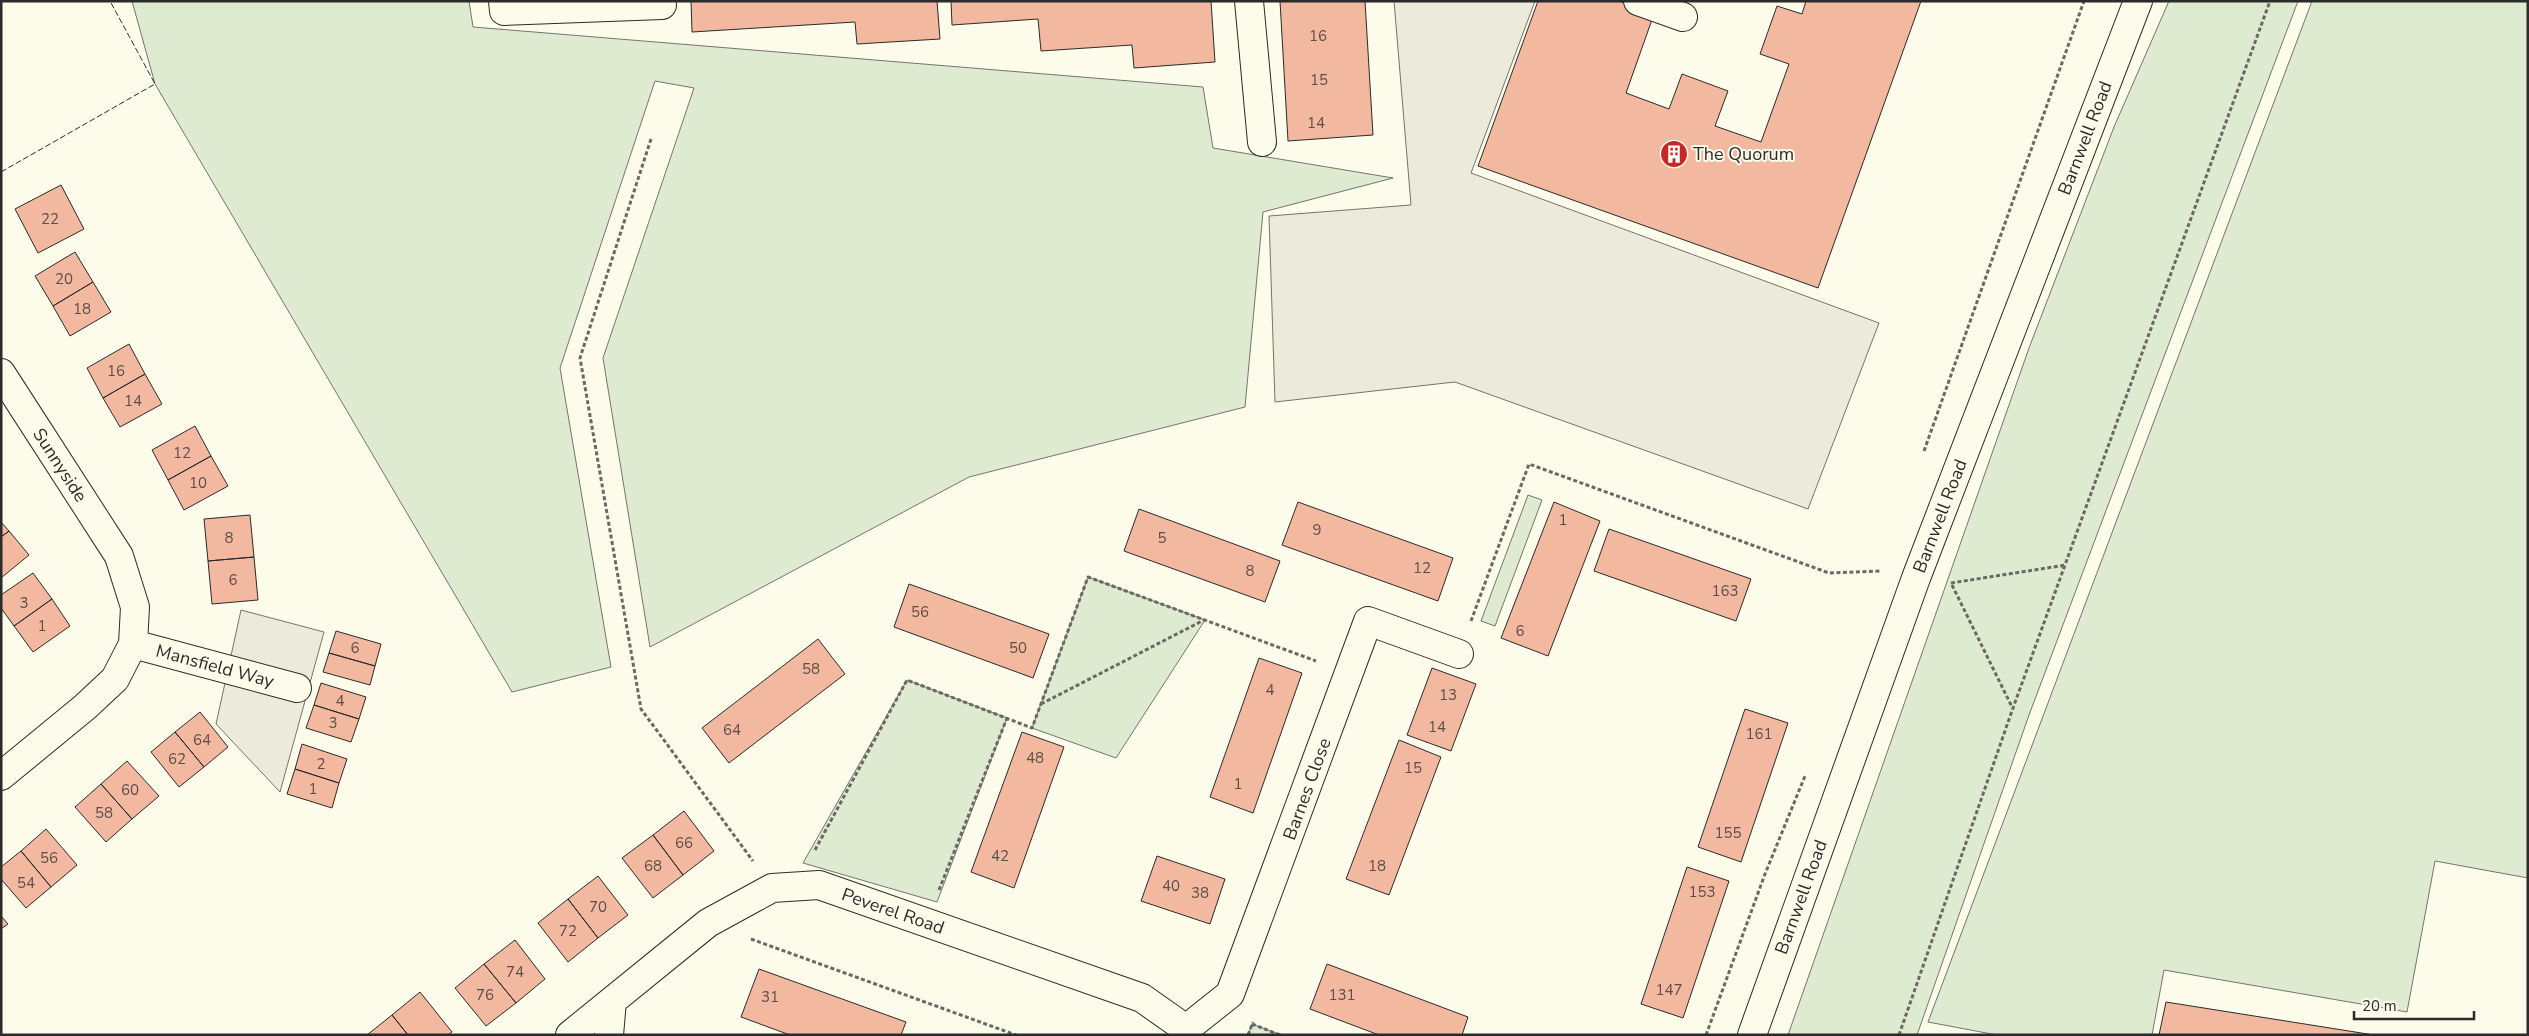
<svg xmlns="http://www.w3.org/2000/svg" width="2529" height="1036" font-family="'Nunito Sans',sans-serif">
	<style>
		.green { fill: #deebd1; stroke: #74746e }
		.parking { fill: #eceadb; stroke: #74746e }
		.building { fill: #f2b8a0; stroke: #2b2b2b }
		.lines { fill: none; stroke-linecap: round; stroke-linejoin: round }
		.minor-casing { stroke: #2b2b2b; stroke-width: 30 }
		.major-casing { stroke: #2b2b2b; stroke-width: 30 }
		.path { stroke: #6a6964; stroke-width: 3; stroke-dasharray: 4 2.5; stroke-linecap: butt }
		.minor { stroke: #fdfbea; stroke-width: 28 }
		.major { stroke: #fdfbea; stroke-width: 28 }
		.fence { stroke: #2b2b2b; stroke-width: 1; stroke-dasharray: 6 2.5; stroke-linecap: butt }
		.labels { text-anchor: middle; stroke-width: 4; stroke-linejoin: round; paint-order: stroke }
		.number-label { font-size: 15px; fill: #5d4e48 }
		.street-label { font-size: 18px; fill: #2b2b2b; stroke: #fdfbea }
		.poi-label { font-size: 18px; fill: #2b2b2b; stroke: #fdfbea; text-anchor: start }
	</style>
	<rect width="100%" height="100%" fill="#fdfbea"/>
	<!-- green -->
	<path class="green" d="M132,1h337l4,26 730,60 10,61 180,30 -130,34 -18,195 -276,70 -319,170 -47,-289 91,-270 -39,-7 -95,287 51,299 -99,25 -357,-608z
		M2169,1h129l-269,714 -112,320h-129l241,-687 85,-221z
		M2312,1h216v877l-93,-17 -28,151 -243,-42 -12,65h-155l-69,-13z
		M1528,495l14,5 -47,126 -14,-5z
		M1088,577l117,43 -89,138 -84,-30z
		M907,680l100,38 -70,184 -134,-39z
		M1252,1024l29,11h-33z"/>
	<!-- parking -->
	<path class="parking" d="M1394,1h141l-64,172 408,150 -71,186 -353,-127 -180,20 -6,-186 142,-11z
		M241,610l83,22 -44,160 -64,-68z"/>
	<!-- building -->
	<path class="building" d="M691,1h246l3,38 -83,5 -2,-22 -163,10z
		M951,1h260l4,61 -81,6 -2,-23 -91,6 -3,-32 -86,6z
		M1280,1h85l8,134 -85,6z
		M1538,1h81l35,13 -28,79 43,16 13,-35 46,17 -13,35 46,16 28,-78 -29,-10 17,-48 25,8 4,-13h115l-103,287 -340,-122z
		M61,185l23,44 -46,24 -23,-44z
		M75,252l18,30 -40,24 -18,-30z
		M93,282l18,30 -41,24 -17,-30z
		M129,344l16,30 -42,24 -16,-30z
		M145,374l17,30 -42,23 -17,-29z
		M195,426l16,30 -43,24 -16,-30z
		M211,456l17,30 -44,24 -16,-30z
		M1298,502l155,56 -15,43 -156,-56z
		M1554,502l46,19 -52,135 -47,-18z
		M1139,509l141,52 -15,41 -141,-51z
		M250,515l4,42 -46,4 -4,-42z
		M1,522l8,9 -8,6z
		M1609,529l142,50 -15,42 -142,-50z
		M9,531l20,24 -28,23v-41z
		M254,557l4,43 -46,4 -4,-43z
		M33,573l19,26 -38,27 -13,-18v-13z
		M909,584l140,50 -16,44 -139,-51z
		M52,599l18,27 -37,26 -19,-26z
		M336,631l45,13 -6,22 -46,-13z
		M818,639l27,35 -116,89 -27,-35z
		M329,653l46,13 -5,19 -47,-13z
		M1259,658l43,15 -49,140 -43,-16z
		M1432,668l44,16 -25,67 -44,-16z
		M321,683l45,14 -7,22 -45,-14z
		M314,705l45,14 -8,23 -45,-14z
		M1745,709l43,14 -47,139 -43,-15z
		M200,712l28,35 -24,20 -29,-35z
		M175,732l29,35 -25,20 -28,-35z
		M1022,732l42,15 -50,141 -43,-16z
		M1399,740l42,17 -52,138 -43,-16z
		M302,744l45,15 -8,24 -44,-14z
		M127,761l32,35 -27,23 -31,-35z
		M295,769l44,14 -7,25 -45,-14z
		M101,784l31,35 -26,23 -31,-35z
		M684,811l30,40 -31,24 -30,-40z
		M46,829l31,36 -26,22 -30,-36z
		M653,835l30,40 -30,23 -31,-40z
		M21,851l30,36 -25,21 -25,-29v-12z
		M1157,856l68,23 -15,45 -69,-23z
		M1687,867l42,14 -46,137 -42,-14z
		M598,876l30,39 -30,23 -30,-39z
		M568,899l30,39 -30,24 -30,-39z
		M1,916l7,8 -7,5z
		M515,940l30,39 -29,24 -32,-39z
		M484,964l32,39 -30,23 -31,-38z
		M1327,964l141,53 -6,18h-83l-69,-26z
		M759,969l147,53 -5,13h-111l-49,-18z
		M420,992l32,40 -4,3h-40l-16,-20z
		M2166,1002l208,33h-215z
		M392,1015l16,20h-41z"/>
	<g class="lines">
		<!-- minor casing -->
		<g class="minor-casing">
			<path id="minor" d="M503,1l1,10 158,-6 -1,-4
				M1249,1l13,141
				M1638,1l45,16
				M1,373l118,183 16,51 -2,37 -18,35 -30,28 -84,69
				M133,644l164,44
				M1186,1029l44,-35 138,-373 91,33
				M570,1035l138,-112 64,-35 47,-3 323,113 44,31v6
				M609,1035l3,-34"/>
		</g>
		<!-- major casing -->
		<g class="major-casing">
			<path id="major" d="M1752,1035l164,-457 222,-577"/>
		</g>
		<!-- path -->
		<path class="path" d="M651,139l-71,219 61,351 112,152
			M1924,451l160,-450
			M1951,583l115,-18
			M1952,585l60,122
			M1471,621l58,-157 300,109 52,-2
			M1041,704l163,-84
			M815,850l92,-170 125,48 56,-151 228,84
			M939,890l68,-172
			M751,939l265,96
			M1252,1024l28,11
			M1248,1035l5,-13
			M1706,1035l59,-161 40,-98
			M1899,1035l114,-327 257,-707"/>
		<!-- minor -->
		<use href="#minor" class="minor"/>
		<!-- major -->
		<use href="#major" class="major"/>
		<!-- fence -->
		<path class="fence" d="M1,172l154,-88 -45,-83"/>
	</g>
	<!-- icons -->
	<defs>
		<g id="building-disc" transform="scale(1.4375)"><circle r="9.5" fill="#c62828" stroke="#fdfbea"/><path d="M-4-6H4V6H1V3H-1V6H-4ZM-2.5-4.3h1.7v1.8h-1.7ZM.8-4.3h1.7v1.8H.8ZM-2.5-1h1.7V.8h-1.7ZM.8-1h1.7V.8H.8Z" fill="#fff"/></g>
	</defs>
	<g fill-rule="evenodd">
		<use href="#building-disc" x="1674" y="154"/>
	</g>
	<g class="labels">
		<!-- number labels -->
		<g class="number-label">
			<text x="1318" y="41">16</text>
			<text x="1319" y="85">15</text>
			<text x="1316" y="128">14</text>
			<text x="50" y="224">22</text>
			<text x="64" y="284">20</text>
			<text x="82" y="314">18</text>
			<text x="116" y="376">16</text>
			<text x="133" y="406">14</text>
			<text x="182" y="458">12</text>
			<text x="198" y="488">10</text>
			<text x="1563" y="525">1</text>
			<text x="1317" y="535">9</text>
			<text x="229" y="543">8</text>
			<text x="1162" y="543">5</text>
			<text x="1422" y="573">12</text>
			<text x="1250" y="576">8</text>
			<text x="233" y="585">6</text>
			<text x="1725" y="596">163</text>
			<text x="24" y="608">3</text>
			<text x="920" y="617">56</text>
			<text x="42" y="631">1</text>
			<text x="1520" y="636">6</text>
			<text x="355" y="653">6</text>
			<text x="1018" y="653">50</text>
			<text x="811" y="674">58</text>
			<text x="1270" y="695">4</text>
			<text x="1448" y="700">13</text>
			<text x="340" y="706">4</text>
			<text x="333" y="728">3</text>
			<text x="1437" y="732">14</text>
			<text x="732" y="735">64</text>
			<text x="1759" y="739">161</text>
			<text x="202" y="745">64</text>
			<text x="1035" y="763">48</text>
			<text x="177" y="764">62</text>
			<text x="321" y="769">2</text>
			<text x="1413" y="773">15</text>
			<text x="1238" y="789">1</text>
			<text x="313" y="794">1</text>
			<text x="130" y="795">60</text>
			<text x="104" y="818">58</text>
			<text x="1728" y="838">155</text>
			<text x="684" y="848">66</text>
			<text x="1000" y="861">42</text>
			<text x="49" y="863">56</text>
			<text x="653" y="871">68</text>
			<text x="1377" y="871">18</text>
			<text x="26" y="888">54</text>
			<text x="1171" y="891">40</text>
			<text x="1702" y="897">153</text>
			<text x="1200" y="898">38</text>
			<text x="598" y="912">70</text>
			<text x="568" y="936">72</text>
			<text x="515" y="977">74</text>
			<text x="1669" y="995">147</text>
			<text x="485" y="1000">76</text>
			<text x="1342" y="1000">131</text>
			<text x="770" y="1002">31</text>
		</g>
		<!-- street labels -->
		<g class="street-label">
			<text transform="translate(2085 138) rotate(-69)" y="6">Barnwell Road</text>
			<text transform="translate(60 465) rotate(57)" y="6">Sunnyside</text>
			<text transform="translate(1940 516) rotate(-69)" y="6">Barnwell Road</text>
			<text transform="translate(215 666) rotate(15)" y="6">Mansfield Way</text>
			<text transform="translate(1307 789) rotate(-70)" y="6">Barnes Close</text>
			<text transform="translate(1801 897) rotate(-70)" y="6">Barnwell Road</text>
			<text transform="translate(893 911) rotate(19)" y="6">Peverel Road</text>
		</g>
		<!-- poi labels -->
		<g class="poi-label">
			<text x="1693" y="160">The Quorum</text>
		</g>
	</g>
	<!-- border -->
	<rect width="2529" height="1036" fill="none" stroke="#2b2b2b" stroke-width="5"/>
	<!-- scale -->
	<path d="M2354 1011v8h120v-8" fill="none" stroke="#2b2b2b" stroke-width="2.5"/>
	<text x="2362" y="1011" font-size="15" fill="#2b2b2b" stroke="#fdfbea" stroke-width="4" paint-order="stroke">20 m</text>
</svg>
